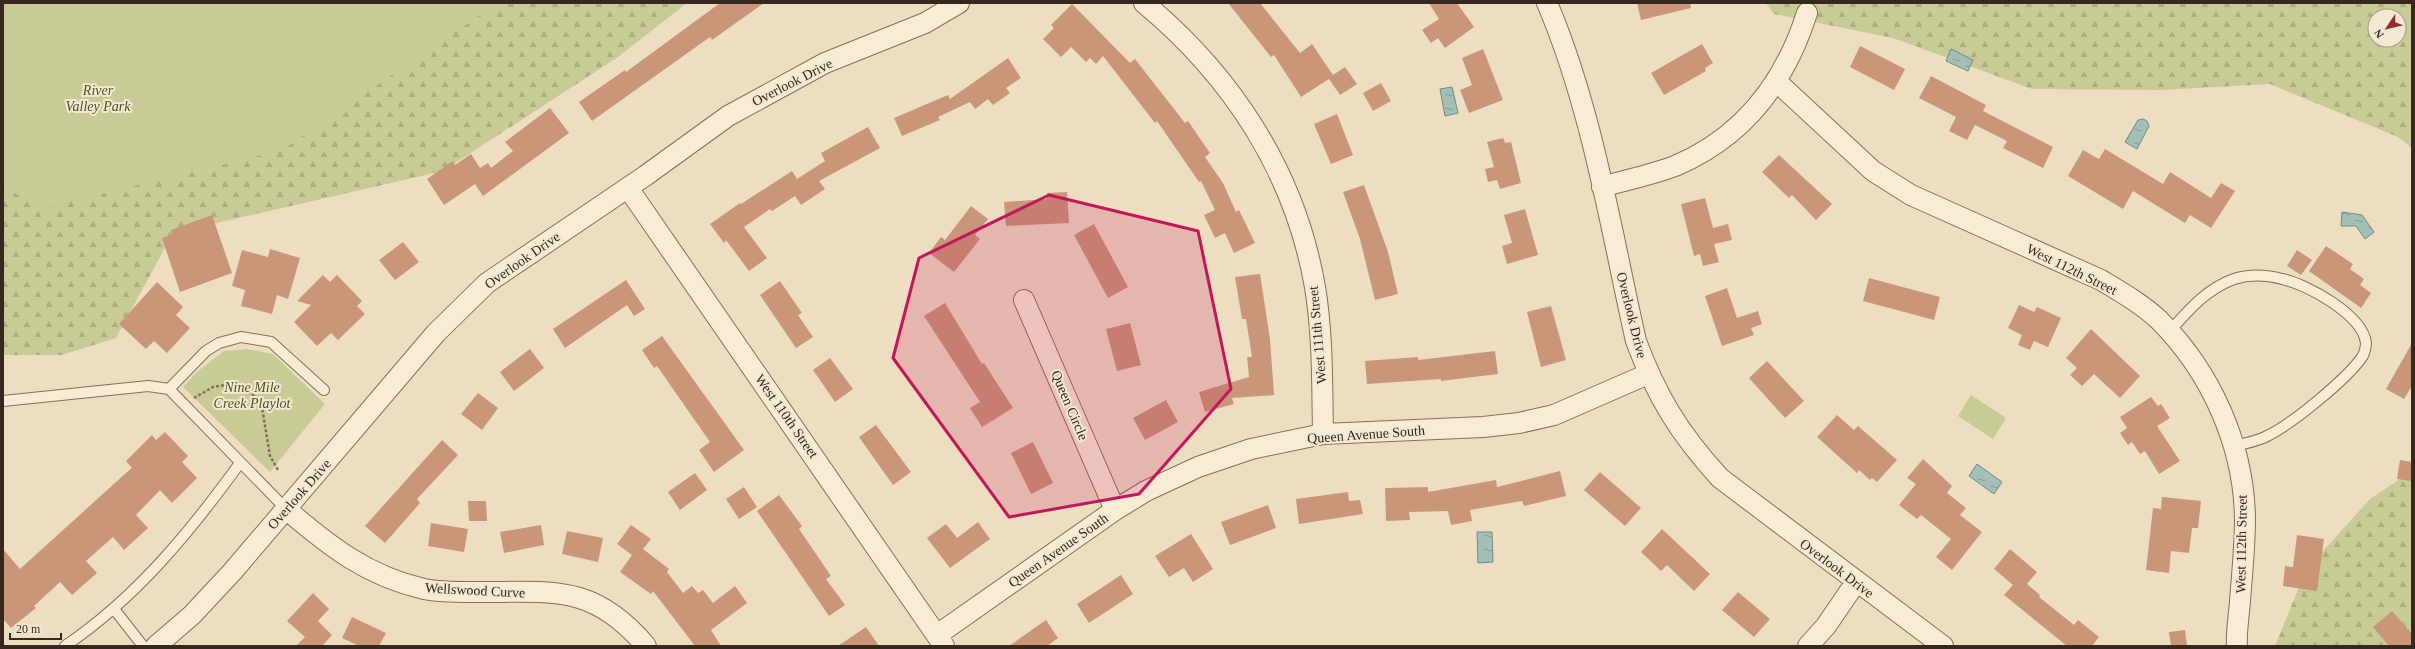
<svg xmlns="http://www.w3.org/2000/svg" width="2415" height="649" font-family="'Times New Roman',serif">
	<style>
		.forest { fill: url(#forest-firs); fill-rule: evenodd }
		.park { fill: #c8cb96 }
		.water { fill: url(#water-ripples); stroke: #6c8d83 }
		.building { fill: #ca9679 }
		.lines { fill: none; stroke-linecap: round; stroke-linejoin: round }
		.lane-casing { stroke: #866f5a; stroke-width: 12 }
		.street-casing { stroke: #866f5a; stroke-width: 22 }
		.path { stroke: #866f5a; stroke-width: 2.5; stroke-dasharray: 3 2; stroke-linecap: butt }
		.lane { stroke: #f8ecd5; stroke-width: 10 }
		.street { stroke: #f8ecd5; stroke-width: 20 }
		.marked { fill: #c2185b; fill-opacity: 0.2; stroke: #c2185b; stroke-width: 3; stroke-linejoin: round }
		.labels { text-anchor: middle; stroke-width: 4; stroke-linejoin: round; paint-order: stroke }
		.street-label { font-size: 14px; fill: #36281e; stroke: #f5e8d2 }
		.park-label { font-size: 14px; font-style: italic; fill: #4a5225; stroke: #f5e8d2 }
	</style>
	<defs>
		<pattern id="forest-firs" width="22" height="20" patternUnits="userSpaceOnUse"><rect width="22" height="20" fill="#c8cb96"/><path d="M5 1l3.5 6h-7zM16 11l3.5 6h-7z" fill="#acae81"/></pattern>
		<pattern id="water-ripples" width="26" height="14" patternUnits="userSpaceOnUse"><rect width="26" height="14" fill="#a4c0b6"/><path d="M2 4q2-2 4 0t4 0M15 11q2-2 4 0t4 0" fill="none" stroke="#869c93"/></pattern>
	</defs>
	<rect width="100%" height="100%" fill="#eddec2"/>
	<!-- forest -->
	<path class="forest" d="M3,3h684l-69,54 -175,114 -270,62 -57,105 -54,17h-59z
		M1766,3h646v145l-14,-11 -128,-53 -108,6 -130,-1 -139,-51 -119,-24zM2375,16h24v24h-24z
		M2412,471v175h-137l31,-76 64,-71z"/>
	<!-- park -->
	<path class="park" d="M3,3h493v1l-214,146 -242,59 -37,-24z
		M247,349l26,5 52,50 -55,68 -87,-85 15,-16 26,-20z
		M1971,395l35,23 -13,21 -35,-23z"/>
	<!-- water -->
	<path class="water" d="M1951,49l22,11 -5,11 -22,-10z
		M1452,87l6,26 -13,3 -5,-27z
		M2143,119l4,2 2,5 -12,23 -12,-7 13,-22z
		M2342,212l20,3 12,17 -9,7 -9,-13h-15z
		M1977,464l25,18 -8,12 -25,-18z
		M1477,532h15l1,30 -15,1z"/>
	<!-- building -->
	<path class="building" d="M720,3h44l-52,37 -2,-3 -118,84 -13,-19 46,-32 1,2z
		M1228,3h32l40,50 12,-9 21,31 12,-8 12,17 -17,11 -11,-16 -28,18 -27,-42 -3,2z
		M1429,3h28l17,24 -29,21 -7,-10 -7,5 -9,-13 17,-11z
		M1637,3h53l1,5 -50,12z
		M1072,4l58,59 5,-4 50,64 3,-2 22,32 -5,4 18,26 13,29 3,-2 16,33 -21,10 -9,-20 -10,5 -11,-23 11,-5 -14,-29 -2,1 -42,-61 -2,2 -52,-67 -7,8 -6,-6 -4,4 -15,-15 -10,10 -18,-18 11,-11 -3,-3z
		M1702,44l11,19 -8,5 1,3 -42,24 -13,-22z
		M1860,46l45,23 -11,21 -44,-23z
		M1483,49l20,51 -34,13 -9,-23 12,-5 -10,-27z
		M1008,58l13,20 -15,10 4,5 -17,12 -5,-6 -13,10 -5,-7 -32,15 2,3 -38,16 -8,-18 54,-23 2,4z
		M1931,76l55,29 -3,6 70,36 -10,21 -40,-20 4,-7 -32,-16 -8,15 -18,-9 7,-14 -37,-19z
		M1381,83l10,18 -18,10 -10,-18z
		M550,108l19,25 -86,63 -8,-12 -31,21 -17,-26 26,-18 2,4 16,-11 9,14 8,-5 3,5 22,-17 -8,-9z
		M1337,114l16,41 -22,9 -17,-40z
		M868,127l12,21 -61,33 6,8 -24,16 -6,-9 -23,15 -2,-2 -26,18 23,31 -18,13 -23,-31 -2,3 -14,-19 30,-21 1,1 51,-33 5,8 28,-18 -4,-8z
		M1503,138l2,5 6,-1 10,41 -21,6 -3,-9 -9,2 -3,-13 9,-2 -7,-25z
		M2105,149l58,35 7,-12 41,26 10,-15 14,8 -24,37 -21,-13 -5,8 -52,-32 -10,18 -55,-33 15,-26 16,9z
		M1779,155l53,49 -16,16 -24,-25 -3,3 -27,-26z
		M1364,185l24,67 10,42 -23,6 -15,-61 -17,-47z
		M1067,192l2,31 -63,3 -2,-24 43,-3v-6z
		M1705,198l8,30 15,-4 4,16 -18,4 5,18 -16,4 -3,-12 -6,2 -13,-52z
		M971,206l17,13 -13,16 5,4 -26,33 -25,-19 12,-16 4,3z
		M1525,209l13,46 -31,9 -5,-18 10,-3 -8,-28z
		M212,215l20,58 -52,19 -18,-54 10,-3 -1,-5z
		M1094,224l34,63 -20,11 -34,-63z
		M403,242l16,20 -24,18 -16,-20z
		M2326,246l27,18 -3,5 14,10 -4,6 11,8 -10,15 -52,-37z
		M270,249l30,9 -12,41 -11,-4 -5,19 -31,-8 4,-16 -13,-4 10,-36 26,7z
		M2297,250l15,10 -11,15 -14,-9z
		M1260,274l10,65 4,56 -42,3 2,6 -29,8 -6,-20 50,-15 -2,-20h5l-6,-38h-4l-7,-42z
		M323,275l7,7 7,-7 25,26 -5,5 8,8 -27,26 -7,-7 -14,13 -23,-24 17,-17 -14,-4z
		M1869,278l71,19 -6,23 -71,-19z
		M626,280l19,29 -11,7 -7,-11 -62,43 -12,-19z
		M780,281l22,32 -4,2 15,22 -17,11 -36,-53z
		M157,282l26,25 -7,8 14,13 -23,25 -13,-12 -8,8 -27,-25z
		M1727,288l10,30 21,-7 4,13 -11,4 3,7 -32,11 -17,-50z
		M945,303l37,61 2,-1 29,45 -31,19 -12,-19 10,-6 -56,-86z
		M2019,305l15,7 3,-5 24,11 -13,29 -14,-6 -4,9 -12,-5 4,-10 -14,-7z
		M1551,306l15,54 -25,7 -14,-55z
		M1130,323l11,42 -24,6 -11,-42z
		M2091,329l49,47 -20,22 -26,-24 -12,12 -12,-11 7,-7 -11,-10z
		M662,336l82,114 -30,22 -15,-22 11,-8 -53,-76 -3,2 -12,-18z
		M2412,343v43l-8,13 -18,-10z
		M530,349l14,19 -30,23 -14,-19z
		M1495,351l3,23 -57,7v-2l-74,5 -2,-23 53,-4v3z
		M830,358l23,31 -18,13 -22,-32z
		M1767,361l37,40 -19,17 -36,-40z
		M478,393l20,15 -16,22 -21,-16z
		M2151,397l7,9 3,-2 9,14 -13,8 23,35 -21,13 -14,-23 -5,3 -8,-12 -4,3 -8,-12 7,-5 -7,-11z
		M1166,400l12,22 -33,18 -12,-22z
		M1837,415l17,15 4,-4 39,34 -20,22 -5,-4 -2,2 -11,-10 -2,3 -40,-36z
		M876,425l35,47 -18,13 -34,-48z
		M165,432l23,24 -6,6 15,16 -25,25 -12,-13 -24,25 12,13 -24,22 -11,-13 -27,24 11,12 -25,22 -12,-13 -26,24 2,2 -25,20 -8,-9v-70l17,20 106,-96 6,-5 -6,-7 26,-26 4,5z
		M442,440l16,15 -41,44 3,4 -35,40 -20,-17z
		M1033,442l20,41 -22,11 -20,-41z
		M1923,459l29,27 -5,7 19,15 -6,7 22,17 -30,38 -16,-13 15,-18 -30,-24 -4,4 -18,-14 17,-21 -9,-6z
		M2400,460l12,2v19l-15,-2z
		M1560,471l6,25 -42,10 -2,-5 -52,9 2,11 -21,4 -3,-14 -39,1 1,8 -24,1 -1,-33 43,-1v5l68,-12 1,7z
		M1600,472l41,36 -16,18 -41,-36z
		M695,473l12,17 -27,20 -12,-18z
		M744,487l13,20 -18,12 -13,-20z
		M1348,492l1,9 11,-1 3,14 -64,10 -3,-25z
		M779,495l23,31 -3,3 32,47 -5,3 19,26 -16,11 -72,-105z
		M2162,497l39,4 -3,27h-6l-3,25 -18,-2 -2,22 -23,-3 7,-62 8,1z
		M468,501h18l1,20h-18z
		M1268,505l8,23 -46,17 -9,-23z
		M978,522l12,17 -40,29 -23,-30 19,-14 11,14z
		M431,523l37,6 -4,23 -36,-6z
		M541,525l3,20 -40,8 -4,-21z
		M631,525l20,14 -8,10 26,20 -2,3 16,21 9,-7 6,7 5,-3 10,13 22,-17 12,17 -36,27 10,16h-26l-42,-55 -2,3 -31,-22 12,-17 -15,-11z
		M1662,529l48,45 -16,17 -27,-26 -6,6 -20,-19z
		M567,531l36,7 -5,24 -36,-8z
		M1191,534l22,35 -20,13 -9,-14 -15,9 -14,-21z
		M2297,535l27,4 -7,52 -34,-5 2,-20 8,1z
		M2010,549l27,23 -10,12 13,11 -1,2 35,28 4,-5 21,17 -7,9h-25l-63,-51 9,-10 -19,-16z
		M1121,575l12,19 -44,29 -12,-19z
		M1738,592l32,27 -16,18 -32,-27z
		M313,593l16,16 -11,12 14,14 -10,11h-26l9,-9 -18,-16z
		M2392,611l20,23v12h-23l-16,-19z
		M352,617l34,16 -7,13h-20l-17,-8z
		M1046,620l12,18 -11,8h-38z
		M866,627l13,19h-41z
		M2185,630l2,16h-16l-2,-14z"/>
	<g class="lines">
		<!-- lane casing -->
		<g class="lane-casing">
			<path id="lane" d="M2169,332c19,-21 37,-43 65,-53 16,-5 33,-4 48,0 25,5 81,36 84,64 0,4 -2,12 -4,14 -15,22 -69,66 -93,78 -10,6 -23,8 -34,11
				M169,389l37,-38 13,-8 22,-6 30,5 53,48
				M3,401l145,-15 21,3 117,120
				M114,609l29,37
				M65,646c71,-48 125,-114 175,-183"/>
		</g>
		<!-- street casing -->
		<g class="street-casing">
			<path id="street" d="M1144,3c88,73 151,169 171,284 8,48 7,98 8,147
				M1547,3c45,105 64,227 89,338 21,56 43,92 84,137l223,168
				M1776,81l97,90 38,24 190,85c20,12 41,24 58,40 52,52 85,125 86,199 0,27 -3,55 -5,82 -1,15 -4,30 -3,45
				M1602,187c24,-7 49,-12 73,-21 69,-29 110,-84 132,-153
				M628,188l316,458
				M1024,300l91,210
				M286,509c43,37 81,67 138,80 15,3 33,3 48,3 77,1 119,-11 174,54
				M937,635l178,-125 31,-19 52,-24 53,-18 72,-15 160,-7 36,-4 35,-8 94,-41
				M156,646l36,-31 41,-44 203,-238 51,-50 158,-107 83,-60 97,-53 100,-40 34,-20
				M1808,646l18,-20 30,-44"/>
		</g>
		<!-- path -->
		<path class="path" d="M194,398l19,-11 24,-4 24,18 9,55 8,14"/>
		<!-- lane -->
		<use href="#lane" class="lane"/>
		<!-- street -->
		<use href="#street" class="street"/>
	</g>
	<!-- marked area -->
	<path class="marked" d="M1049,195l149,36 33,158 -92,105 -130,23 -116,-159 26,-100z"/>
	<g class="labels">
		<!-- street labels -->
		<g class="street-label">
			<text transform="translate(792 82) rotate(-27)" y="5">Overlook Drive</text>
			<text transform="translate(522 260) rotate(-35)" y="5">Overlook Drive</text>
			<text transform="translate(2072 269) rotate(26)" y="5">West 112th Street</text>
			<text transform="translate(1632 315) rotate(76)" y="5">Overlook Drive</text>
			<text transform="translate(1317 335) rotate(-95)" y="5">West 111th Street</text>
			<text transform="translate(1070 405) rotate(67)" y="5">Queen Circle</text>
			<text transform="translate(787 416) rotate(55)" y="5">West 110th Street</text>
			<text transform="translate(1366 434) rotate(-4)" y="5">Queen Avenue South</text>
			<text transform="translate(299 494) rotate(-49)" y="5">Overlook Drive</text>
			<text transform="translate(2241 544) rotate(-89)" y="5">West 112th Street</text>
			<text transform="translate(1058 550) rotate(-35)" y="5">Queen Avenue South</text>
			<text transform="translate(1837 568) rotate(37)" y="5">Overlook Drive</text>
			<text transform="translate(475 590) rotate(3)" y="5">Wellswood Curve</text>
		</g>
		<!-- park labels -->
		<g class="park-label">
			<text x="98" y="95">River<tspan x="98" dy="16">Valley Park</tspan></text>
			<text x="252" y="392">Nine Mile<tspan x="252" dy="16">Creek Playlot</tspan></text>
		</g>
	</g>
	<!-- border -->
	<rect width="2415" height="649" fill="none" stroke="#36281e" stroke-width="8"/>
	<!-- north arrow -->
	<g transform="translate(2387 28) rotate(235)"><circle r="19" fill="#f5e8d2" stroke="#a99b8a"/>
	<path d="M0-3L7 15L0 10L-7 15Z" fill="#942b32"/>
	<text y="-6" font-size="11" font-weight="bold" text-anchor="middle" fill="#36281e">N</text>
	</g>
	<!-- scale -->
	<path d="M10 633v6h51v-6" fill="none" stroke="#36281e" stroke-width="2"/>
	<text x="16" y="633" font-size="12" fill="#36281e" stroke="#f5e8d2" stroke-width="3" paint-order="stroke">20 m</text>
</svg>
